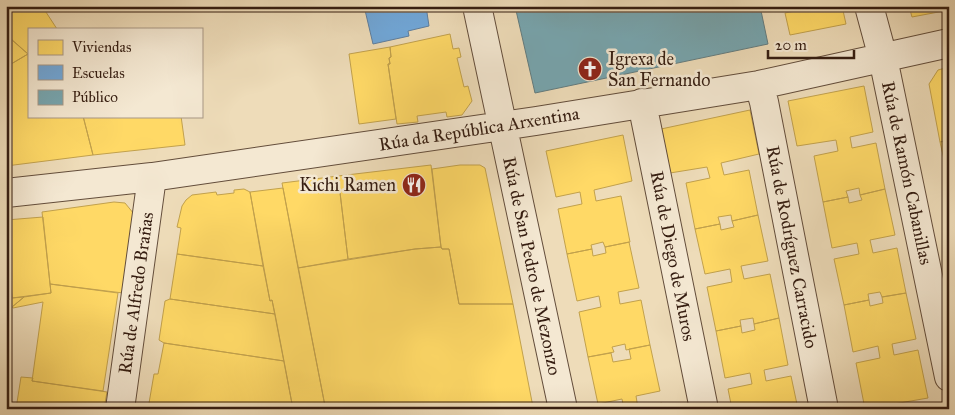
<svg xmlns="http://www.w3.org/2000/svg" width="955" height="415" font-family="'IM FELL Great Primer',serif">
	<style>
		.homes { fill: #ffd966; stroke: #c2a14c }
		.schools { fill: #6fa8dc; stroke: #5e7e9f }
		.public { fill: #76a5af; stroke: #627c80 }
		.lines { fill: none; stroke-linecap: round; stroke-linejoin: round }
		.minor-casing { stroke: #634d3b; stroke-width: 30 }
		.minor { stroke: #f4e8d2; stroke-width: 28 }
		.labels { text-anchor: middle; stroke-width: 5; stroke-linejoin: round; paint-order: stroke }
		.poi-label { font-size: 18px; fill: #351d11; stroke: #f4e8d2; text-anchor: start }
		.street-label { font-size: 18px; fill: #351d11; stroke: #f4e8d2 }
	</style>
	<rect width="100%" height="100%" fill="#eedcb9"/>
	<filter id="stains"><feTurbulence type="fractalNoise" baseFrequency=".004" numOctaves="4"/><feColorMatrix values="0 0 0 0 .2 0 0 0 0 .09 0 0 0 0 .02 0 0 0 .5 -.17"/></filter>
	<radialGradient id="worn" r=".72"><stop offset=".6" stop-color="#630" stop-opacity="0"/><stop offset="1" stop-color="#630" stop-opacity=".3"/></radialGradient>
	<!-- homes -->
	<path class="homes" d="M6,6h36l15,23h-28l-1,25 -22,-19z
		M818,6h24l4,18 -56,11 -5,-22z
		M909,6h40v4l-37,7z
		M450,34l3,15 6,-1 2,9 -4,1 7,29 4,-1 4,15 -10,14 -15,2 -1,-5 -29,4 1,6 -21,2 -9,-60h2l-1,-6 2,-1 -1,-10z
		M8,36l20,18 -22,13v-29z
		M390,47l1,10 -2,1 1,6h-2l8,55 -37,5 -10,-70z
		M28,54l1,62h54l10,39 -87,11v-99z
		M949,67v73l-9,2 -11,-58 9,-14z
		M864,86l9,46 -23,5 2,11 24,-5 9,46 -25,6 -1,-7 -13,3 2,6 -25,5 -9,-46 24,-5 -2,-11 -39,6 -9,-45z
		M750,110l9,44 -38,9 3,12 25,-5 9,45 -26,6 -1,-6 -13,2 2,7 -25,5 -9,-46 24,-5 -3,-11 -37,6 -9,-44z
		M83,116h98l4,29 -92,10z
		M623,135l9,46 -38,9 2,11 25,-5 9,46 -25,5 -2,-5 -12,3 1,4 -25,5 -9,-45 24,-5 -2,-12 -24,5 -10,-46z
		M949,140v42l-9,-40z
		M431,165l10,82 -26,2 -67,10 -10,-83z
		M460,165h20l5,3 28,136h-54l-10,-55h-7l-1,-2 -9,-78z
		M338,176l10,83 -50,9 -16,-85z
		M283,188l42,218 -14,3h-18l-21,-109 -2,1 -20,-109z
		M244,189l6,3 13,74 -86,-12 4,-26 -4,-1 5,-21 4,-6 6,-5 24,-3 1,3 17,-2v-3z
		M885,189l10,46 -25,5 3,13 24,-5 9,45 -24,4 -2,-5 -12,2 1,6 -25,5 -10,-46 25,-5 -2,-11 -25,5 -9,-46 25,-5 1,6 13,-3 -2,-5z
		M114,202l11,1 9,11 -11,79 -73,-9 -8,-72z
		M758,215l10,46 -27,5 3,13 26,-5 9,44 -25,6 -1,-6 -13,2 1,6 -25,5 -9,-44 25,-5 -2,-13 -25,5 -10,-45 25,-5 1,6 13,-3 -2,-6z
		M43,217l8,76 -39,5 -6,-78z
		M6,229l6,69 12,-1 -12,10 -6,-7z
		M629,242l10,46 -21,4 2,12 21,-4 9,45 -24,5 -1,-6 -13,3 2,5 -26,5 -9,-45 22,-5 -2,-11 -22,5 -10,-47 25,-5 1,7 13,-3 -1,-6z
		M441,247l1,2h7l10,55h54l20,103 -7,1 -34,-4 -40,5h-136l9,-3 -27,-138 117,-19z
		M177,254l86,12 7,35 2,-1 3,14 -105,-15z
		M50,284l68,9 -15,98 -71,-10 11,-79 -30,6 -1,-1 12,-10 27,-4z
		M906,293l10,46 -24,5 2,11 24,-5 10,48 -63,11 -9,-46 24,-5 -2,-12 -25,6 -9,-47 25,-5 1,6 13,-3 -1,-6z
		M170,299l105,15 9,47 -120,-18 -5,-3 6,-39z
		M779,318l9,47 -24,5 2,11 25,-5 7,33h-66l-4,-20 24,-5 -2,-11 -25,5 -9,-47 25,-5 1,7 13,-3 -1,-6z
		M164,343l120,18 9,48h-145l6,-35h4z
		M650,345l10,46 -24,5 2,12 24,-5 1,6h-39l-2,-10 -24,5 -10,-47 23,-4 2,9 18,-3 -2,-10z
		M21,377l12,1 -1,3 75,11 -3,17h-88z
		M492,404l34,4 7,-1 1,2h-82z"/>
	<!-- schools -->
	<path class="schools" d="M364,6h62l3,20 -21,5 1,5 -36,8z"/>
	<!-- public -->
	<path class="public" d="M515,6h245l8,38 -233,49z"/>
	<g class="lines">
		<!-- minor casing -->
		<g class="minor-casing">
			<path id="minor" d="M477,6l86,403
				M869,6l14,52 66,319
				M759,85l5,17 60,307
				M642,103l62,306
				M6,193l146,-16 384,-56 223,-36 190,-42
				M120,409l32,-232"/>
		</g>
		<!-- minor -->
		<use href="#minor" class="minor"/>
	</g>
	<!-- icons -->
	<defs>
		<g id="church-disc" transform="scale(1.25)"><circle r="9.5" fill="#8f2418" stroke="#f4e8d2"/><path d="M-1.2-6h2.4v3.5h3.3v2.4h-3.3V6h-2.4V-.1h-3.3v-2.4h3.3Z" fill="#fff"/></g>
		<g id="restaurant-disc" transform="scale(1.25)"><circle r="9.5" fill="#8f2418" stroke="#f4e8d2"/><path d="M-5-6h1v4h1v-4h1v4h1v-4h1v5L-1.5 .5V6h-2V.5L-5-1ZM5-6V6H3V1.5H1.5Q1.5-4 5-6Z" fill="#fff"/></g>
	</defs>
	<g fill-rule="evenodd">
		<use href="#church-disc" x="590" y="69"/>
		<use href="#restaurant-disc" x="414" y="185"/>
	</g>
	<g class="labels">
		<!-- poi labels -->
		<g class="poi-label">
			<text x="608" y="65">Igrexa de<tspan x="608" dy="21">San Fernando</tspan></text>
			<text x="396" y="191" text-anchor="end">Kichi Ramen</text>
		</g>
		<!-- street labels -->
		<g class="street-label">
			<text transform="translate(479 129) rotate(-9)" y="6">Rúa da República Arxentina</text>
			<text transform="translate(907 173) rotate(78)" y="6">Rúa de Ramón Cabanillas</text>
			<text transform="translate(792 247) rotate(79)" y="6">Rúa de Rodríguez Carracido</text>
			<text transform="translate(673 256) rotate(79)" y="6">Rúa de Diego de Muros</text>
			<text transform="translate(532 266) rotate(78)" y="6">Rúa de San Pedro de Mezonzo</text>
			<text transform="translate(136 293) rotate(-82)" y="6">Rúa de Alfredo Brañas</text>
		</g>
	</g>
	<!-- margin -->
	<rect width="955" height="415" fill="none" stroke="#eedcb9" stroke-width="25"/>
	<rect x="8" y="8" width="940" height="400" fill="none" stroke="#351d11" stroke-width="2.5"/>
	<rect x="12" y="12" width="930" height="390" fill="none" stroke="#351d11"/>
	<!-- legend -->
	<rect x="28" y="28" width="175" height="90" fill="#f4e8d2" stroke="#a89785"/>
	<rect x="38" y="40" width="25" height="15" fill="#ffd966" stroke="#a89785"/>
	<text x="72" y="52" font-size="15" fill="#351d11">Viviendas</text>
	<rect x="38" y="65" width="25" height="15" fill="#6fa8dc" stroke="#a89785"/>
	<text x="72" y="78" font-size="15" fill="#351d11">Escuelas</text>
	<rect x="38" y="90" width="25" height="15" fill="#76a5af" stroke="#a89785"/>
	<text x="72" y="102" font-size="15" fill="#351d11">Público</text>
	<!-- scale -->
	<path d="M768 50v8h86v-8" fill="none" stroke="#351d11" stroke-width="2.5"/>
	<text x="775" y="50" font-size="15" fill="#351d11" stroke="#f4e8d2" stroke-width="4" paint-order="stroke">20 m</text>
	<rect width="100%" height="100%" filter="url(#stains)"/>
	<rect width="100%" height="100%" fill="url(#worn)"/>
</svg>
